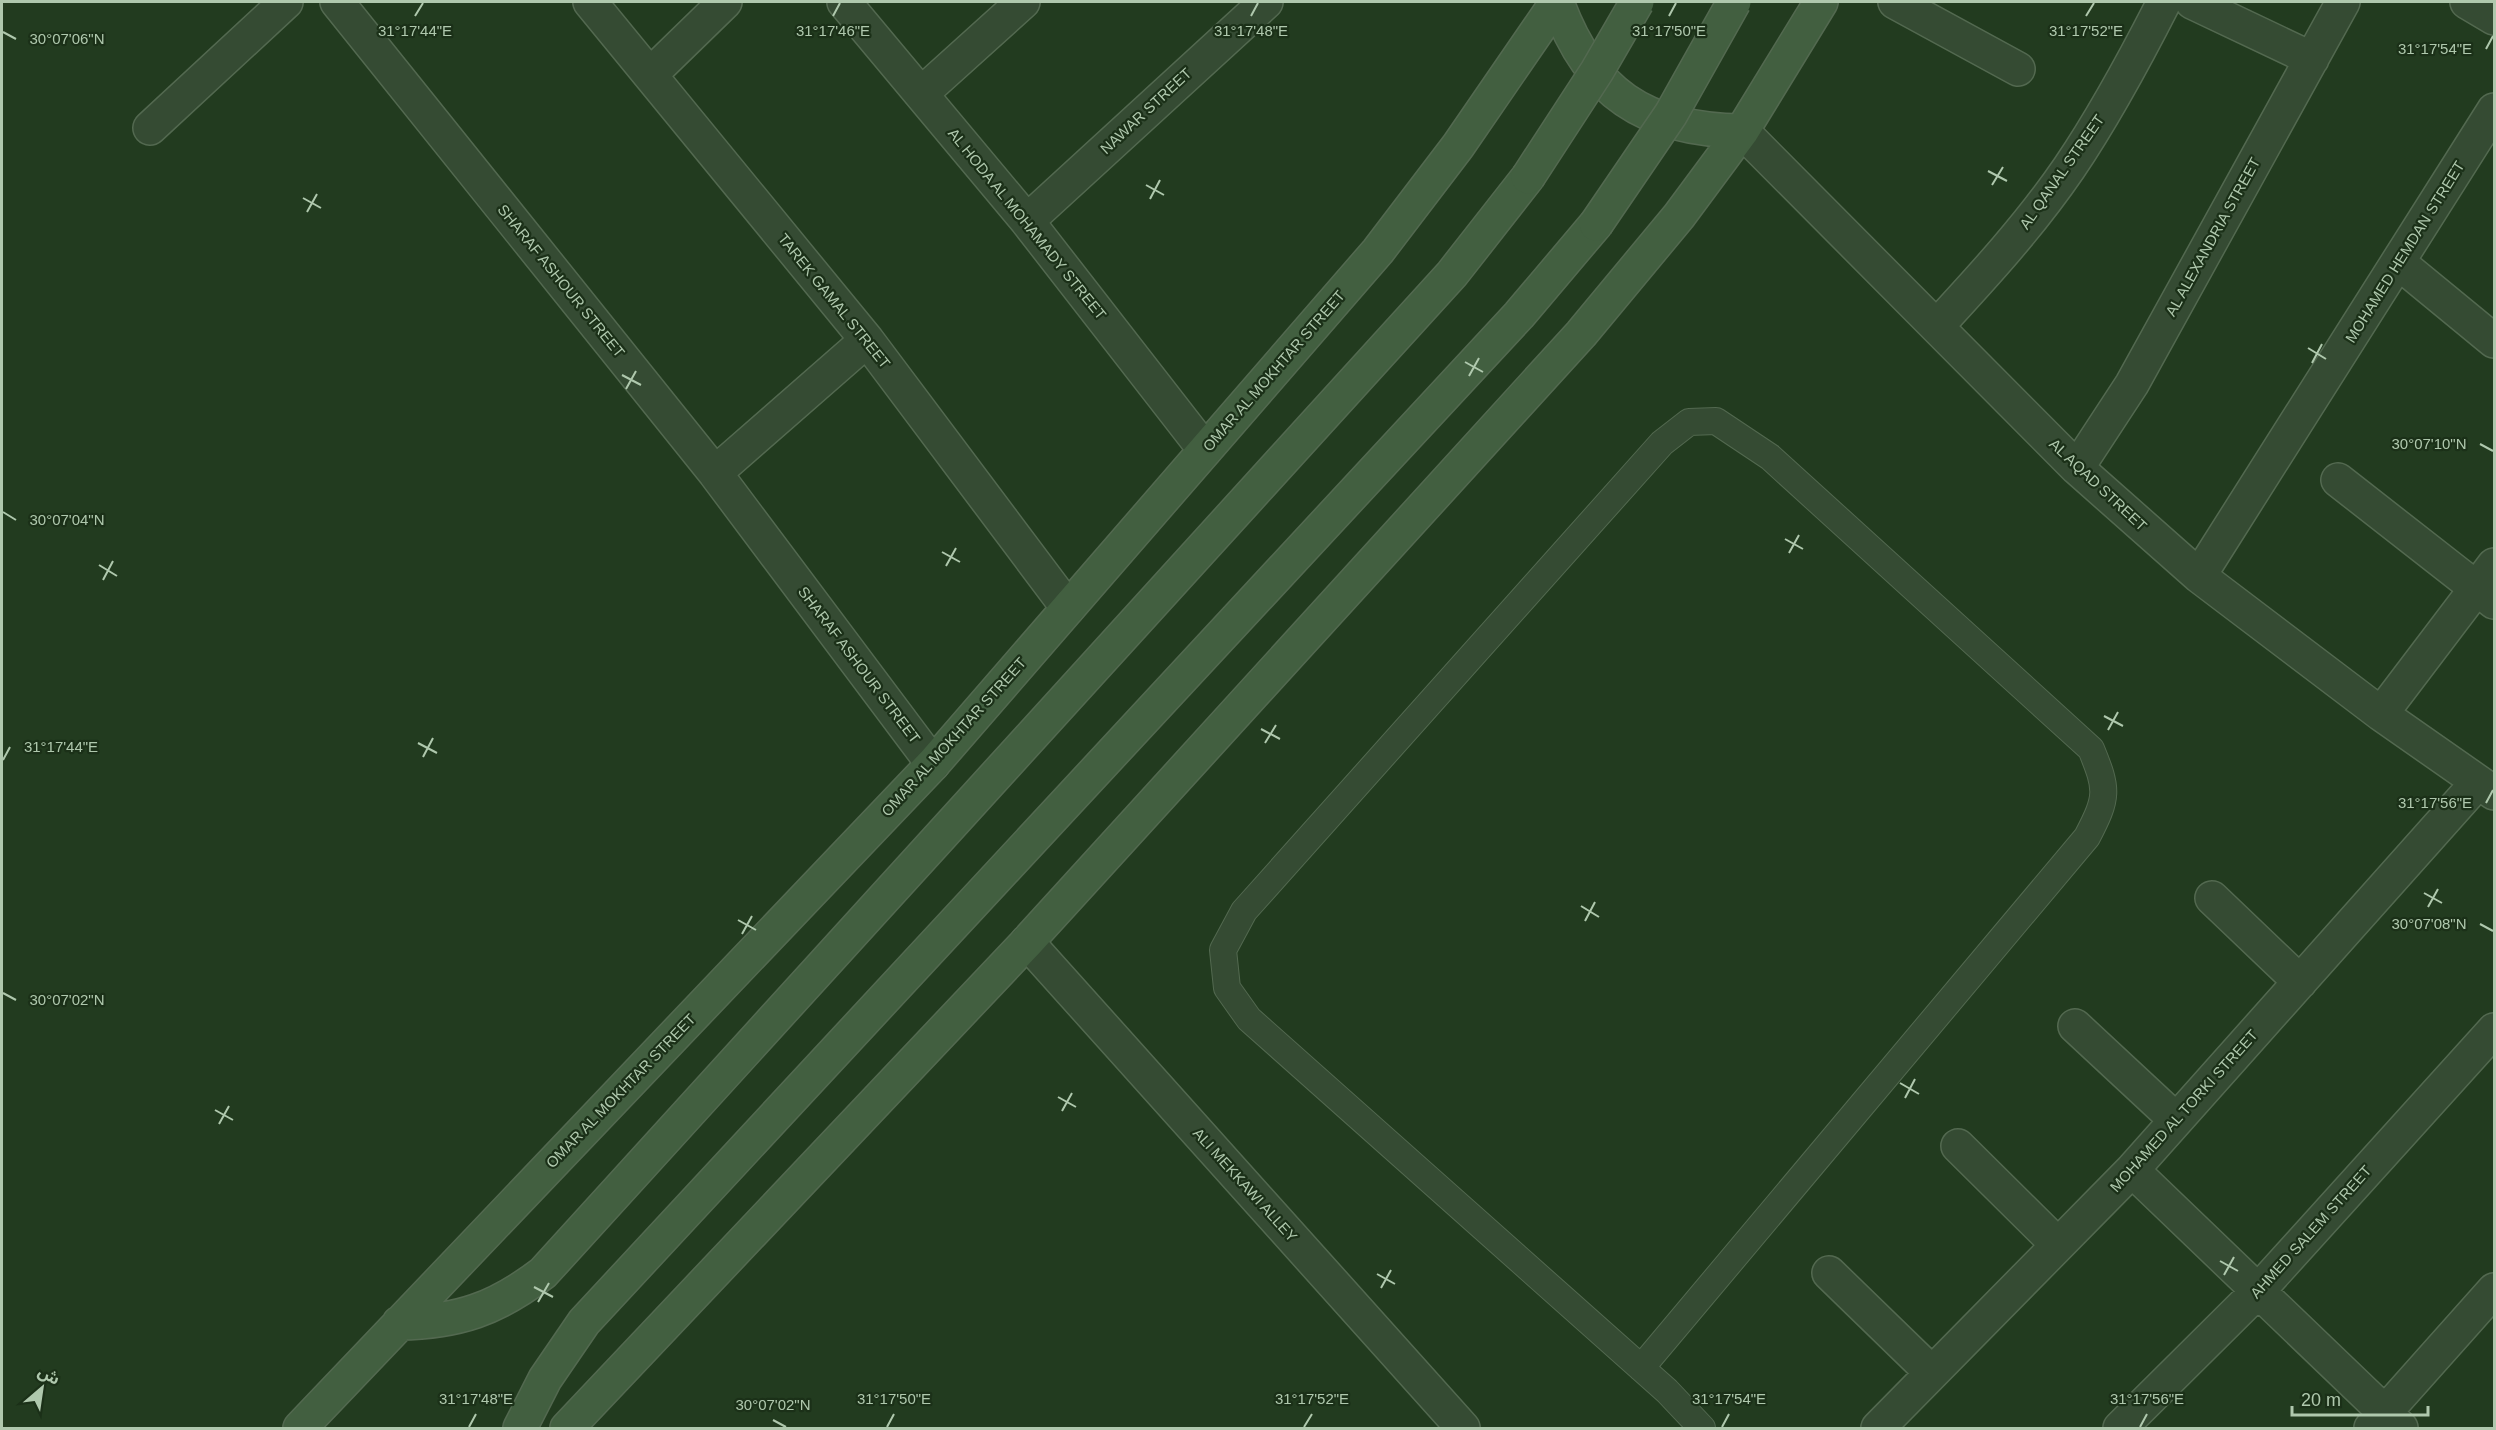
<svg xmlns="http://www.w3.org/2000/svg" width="2496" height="1430" font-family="Helvetica,'Noto Sans Arabic',sans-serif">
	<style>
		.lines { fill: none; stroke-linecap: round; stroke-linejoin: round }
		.lane-casing { stroke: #536950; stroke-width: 28 }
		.street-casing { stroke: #536950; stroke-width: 36 }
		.secondary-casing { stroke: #536950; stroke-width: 36 }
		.lane { stroke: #354b33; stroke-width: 26 }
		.street { stroke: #354b33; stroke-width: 33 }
		.secondary { stroke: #425f40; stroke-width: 33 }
		.secondary-bridge-casing { stroke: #536950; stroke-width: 36; stroke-linecap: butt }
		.secondary-bridge { stroke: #425f40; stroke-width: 33 }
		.ticks { fill: none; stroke: #afc8ad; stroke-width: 2 }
		.labels { text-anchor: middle; stroke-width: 4.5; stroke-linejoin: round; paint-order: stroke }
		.street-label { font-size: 15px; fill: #afc8ad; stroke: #1b3018 }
		.ticks-label { font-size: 15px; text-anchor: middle; fill: #afc8ad; stroke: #1b3018; stroke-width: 4.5; stroke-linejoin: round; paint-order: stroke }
	</style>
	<rect width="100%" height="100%" fill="#223b1f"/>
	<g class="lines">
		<!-- lane casing -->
		<g class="lane-casing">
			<path id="lane" d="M1641,1368l446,-531c21,-40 21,-47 4,-88l-321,-292 -54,-36 -27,1 -27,21 -418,468 -21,39 4,38 22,31 418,372 35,37"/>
		</g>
		<!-- street casing -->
		<g class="street-casing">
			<path id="street" d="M337,2l378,471 218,291
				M590,2l277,338 201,268
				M844,2l183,219 178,229
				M1895,2l123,67
				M2192,2l120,57
				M2467,2l27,16
				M650,75l75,-73
				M921,94l102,-92
				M150,128l136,-126
				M1742,131l335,337 122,108 182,138 113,79
				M1027,221l239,-219
				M2398,262l96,79
				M1937,326c47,-51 93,-101 132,-158 36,-53 66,-109 95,-166
				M2077,468l55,-84 211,-382
				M715,473l152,-133
				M2338,480l156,122
				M2199,576l295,-466
				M2381,714l113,-149
				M2212,898l88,84
				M1027,942l436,486
				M2075,1026l101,94
				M1958,1146l100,99
				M2132,1170l269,258
				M1829,1273l103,100
				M1878,1428l254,-258 346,-388
				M2120,1428l138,-137 236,-261
				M2371,1428l123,-138"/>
		</g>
		<!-- secondary casing -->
		<g class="secondary-casing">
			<path id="secondary" d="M1557,2c33,91 88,128 185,129
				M399,1323c59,-1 97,-14 144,-50l909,-999 76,-97
				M300,1428l633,-664 445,-513 80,-105 99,-144
				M520,1428l25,-49 39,-57 935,-1007 77,-91
				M567,1428l460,-486 554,-608 98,-118 63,-85 79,-129"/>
		</g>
		<!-- lane -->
		<use href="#lane" class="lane"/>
		<!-- street -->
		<use href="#street" class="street"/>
		<!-- secondary -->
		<use href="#secondary" class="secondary"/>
		<!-- secondary-bridge casing -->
		<g class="secondary-bridge-casing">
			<path id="secondary-bridge" d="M1528,177l69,-106 40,-69
				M1596,224l75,-110 63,-112"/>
		</g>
		<!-- secondary-bridge -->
		<use href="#secondary-bridge" class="secondary-bridge"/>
	</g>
	<!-- ticks -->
	<path class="ticks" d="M415,16l8,-13M833,16l7,-13M1251,16l7,-13M1669,16l7,-13M2086,16l8,-13M3,32l13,7M2486,49l7,-13M1988,171l19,10M1146,185l18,10M1992,185l11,-18M303,198l18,10M1150,199l10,-19M307,212l10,-18M2308,348l18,11M1465,362l18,10M2312,363l10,-19M622,375l19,10M1469,376l10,-18M626,389l10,-18M2480,444l13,7M3,512l13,8M1785,539l18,10M942,552l18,10M1789,553l10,-18M99,565l18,11M946,566l10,-18M103,580l10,-19M2104,716l19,10M1261,729l19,10M2108,730l10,-18M418,743l19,10M1265,743l11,-18M423,757l10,-19M3,760l7,-13M2486,803l7,-13M2424,893l18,10M1581,906l18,11M2428,907l10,-18M738,920l18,10M1585,921l10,-19M2480,924l13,7M742,934l10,-18M3,993l13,7M1900,1083l19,11M1058,1097l18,10M1905,1098l10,-19M215,1110l18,10M1062,1111l10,-18M219,1124l10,-18M2220,1261l18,10M1377,1274l18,10M2224,1275l10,-18M534,1287l19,10M1381,1288l10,-18M538,1302l11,-19M773,1420l13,7M469,1427l7,-13M887,1427l7,-13M1304,1427l8,-13M1722,1427l7,-13M2140,1427l7,-13"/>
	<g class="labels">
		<!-- street labels -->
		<g class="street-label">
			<text transform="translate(1146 111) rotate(-43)" y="5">NAWAR STREET</text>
			<text transform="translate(2062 172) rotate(-55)" y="5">AL QANAL STREET</text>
			<text transform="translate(1027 224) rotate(51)" y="5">AL HODA AL MOHAMADY STREET</text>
			<text transform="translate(2213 237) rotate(-61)" y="5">AL ALEXANDRIA STREET</text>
			<text transform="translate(2405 252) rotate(-58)" y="5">MOHAMED HEMDAN STREET</text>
			<text transform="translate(561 281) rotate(51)" y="5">SHARAF ASHOUR STREET</text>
			<text transform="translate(834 301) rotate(51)" y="5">TAREK GAMAL STREET</text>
			<text transform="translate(1274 371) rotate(-49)" y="5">OMAR AL MOKHTAR STREET</text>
			<text transform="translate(2098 485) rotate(43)" y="5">AL AQAD STREET</text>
			<text transform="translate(859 665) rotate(53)" y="5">SHARAF ASHOUR STREET</text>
			<text transform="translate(954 737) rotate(-48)" y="5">OMAR AL MOKHTAR STREET</text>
			<text transform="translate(621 1091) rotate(-46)" y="5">OMAR AL MOKHTAR STREET</text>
			<text transform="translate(2184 1111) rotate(-48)" y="5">MOHAMED AL TORKI STREET</text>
			<text transform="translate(1245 1185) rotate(48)" y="5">ALI MEKKAWI ALLEY</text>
			<text transform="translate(2311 1232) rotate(-48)" y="5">AHMED SALEM STREET</text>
		</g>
	</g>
	<g class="ticks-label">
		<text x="415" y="36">31°17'44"E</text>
		<text x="833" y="36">31°17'46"E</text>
		<text x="1251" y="36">31°17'48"E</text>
		<text x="1669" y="36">31°17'50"E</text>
		<text x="2086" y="36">31°17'52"E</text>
		<text x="67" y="44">30°07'06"N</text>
		<text x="2435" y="54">31°17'54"E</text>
		<text x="2429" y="449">30°07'10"N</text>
		<text x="67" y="525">30°07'04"N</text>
		<text x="61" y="752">31°17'44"E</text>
		<text x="2435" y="808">31°17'56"E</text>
		<text x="2429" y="929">30°07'08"N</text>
		<text x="67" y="1005">30°07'02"N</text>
		<text x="476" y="1404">31°17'48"E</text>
		<text x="894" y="1404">31°17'50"E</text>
		<text x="1312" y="1404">31°17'52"E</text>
		<text x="1729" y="1404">31°17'54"E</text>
		<text x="2147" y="1404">31°17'56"E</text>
		<text x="773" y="1410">30°07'02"N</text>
	</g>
	<!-- border -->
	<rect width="2496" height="1430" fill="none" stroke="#afc8ad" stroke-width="6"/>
	<!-- north arrow -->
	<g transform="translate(42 1388) rotate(29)" stroke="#1b3018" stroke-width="4.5" paint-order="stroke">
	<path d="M0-4.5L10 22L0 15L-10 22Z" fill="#afc8ad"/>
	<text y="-9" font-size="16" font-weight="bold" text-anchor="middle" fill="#afc8ad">ش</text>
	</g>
	<!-- scale -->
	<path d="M2292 1406v9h136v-9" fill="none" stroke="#afc8ad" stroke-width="3"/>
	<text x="2301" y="1406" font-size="18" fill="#afc8ad" stroke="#1b3018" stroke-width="4.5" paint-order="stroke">20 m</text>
</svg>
